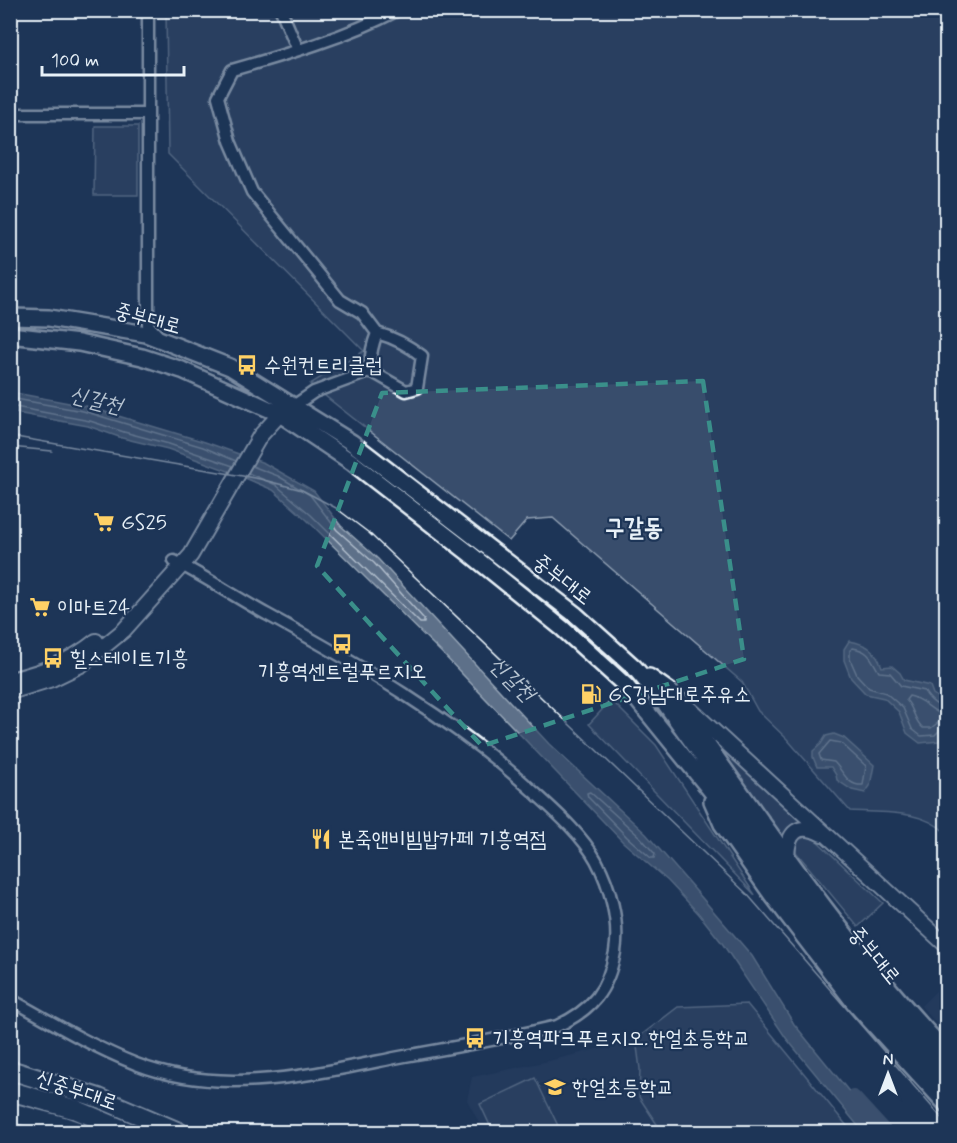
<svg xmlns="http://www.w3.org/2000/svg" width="957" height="1143" font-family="Mynerve,'Poor Story',sans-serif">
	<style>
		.built { fill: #2a4162 }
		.green { fill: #374d6c; stroke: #909fb2; stroke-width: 1.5 }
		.water { fill: #5d7089; stroke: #95a4b5; stroke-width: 1.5 }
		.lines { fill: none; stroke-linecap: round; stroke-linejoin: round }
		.shore { stroke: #b0bdcc; stroke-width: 1.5 }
		.river { stroke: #5d7089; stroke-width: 16 }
		.street-casing { stroke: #e8f1f8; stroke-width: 15 }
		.secondary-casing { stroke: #e8f1f8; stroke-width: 18 }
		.primary-casing { stroke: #e8f1f8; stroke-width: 20 }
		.highway-casing { stroke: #e8f1f8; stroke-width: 22 }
		.street { stroke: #1d3557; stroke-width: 10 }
		.secondary { stroke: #1d3557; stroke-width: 14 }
		.primary { stroke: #1d3557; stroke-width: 15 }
		.highway { stroke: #1d3557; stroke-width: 18 }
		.tram { stroke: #e8f1f8; stroke-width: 1.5 }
		.marked { fill: none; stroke: #3a8f8a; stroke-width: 4.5; stroke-dasharray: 12 8; stroke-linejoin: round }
		.labels { text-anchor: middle; stroke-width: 4.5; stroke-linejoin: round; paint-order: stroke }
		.street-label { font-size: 21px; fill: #e8f1f8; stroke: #1d3557 }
		.poi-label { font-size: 21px; fill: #e8f1f8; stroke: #1d3557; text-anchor: start }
		.water-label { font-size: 22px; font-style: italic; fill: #b7c4d1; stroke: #1d3557 }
		.quarter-label { font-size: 24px; font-weight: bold; fill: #e8f1f8; stroke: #1d3557 }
	</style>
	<rect width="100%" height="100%" fill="#1d3557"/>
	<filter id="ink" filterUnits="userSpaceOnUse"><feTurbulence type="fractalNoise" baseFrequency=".0167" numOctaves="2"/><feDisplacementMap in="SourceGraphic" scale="12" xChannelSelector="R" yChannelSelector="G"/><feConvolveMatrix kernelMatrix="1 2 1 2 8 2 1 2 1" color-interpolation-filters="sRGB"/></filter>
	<g filter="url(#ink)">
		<!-- built -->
		<path class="built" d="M946,981v53l-25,-28z
			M636,1039l4,30 -1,28 23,35h-178l-17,-32 5,-23 77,-16z"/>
		<!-- green -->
		<path class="green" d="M166,11h780v822c-24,-24 -64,-20 -96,-22l-63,-72 -29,-28 -16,-29 -189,-164 -26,2 -18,21 -199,-157 54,-33 -196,-197z
			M95,126h43v69h-44z
			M611,700l45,45 99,150 -166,-171z
			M690,714l125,114 -31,15z
			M806,837l8,1 69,65 -25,24 -62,-75v-8l4,-5z
			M747,1004l105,128h-190l-23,-35 1,-28 -4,-30 42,-32z
			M535,1078l26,54h-68l-13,-28z"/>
		<!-- water -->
		<path class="water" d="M10,392l75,14 120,36 59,21 50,28 27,35 37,33 171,185 97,90 50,57 56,65 42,68 88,108h-19l-77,-94 -64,-95 -23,-29 -31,-33 -45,-39 -181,-189 -135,-133 -34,-30 -42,-18 -63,-23 -46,-11 -34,-12 -77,-14z
			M849,641c18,3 27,9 33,26l10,-1 8,7 4,7 26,6 3,8 13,9v27l-7,11 -19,2 -13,-10 -8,-21 -15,-14 -18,-4 -15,-16 -7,-18v-11z
			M834,734l10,4 30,27 -4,21 -5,7 -13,-3 -15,-10 -1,-5 -5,-8h-14l-4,-10v-6l8,-7 5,-8z"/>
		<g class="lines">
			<!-- shore -->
			<path class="shore" d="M10,398l73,13 120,36 33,14
				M10,406l80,15 34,11 45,12 64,22
				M248,473l28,12 35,30 109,108h4v-4l-50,-56 -37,-33 -27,-35 -32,-19 -26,-10
				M909,696c13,2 21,14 34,19v4l-12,9h-8c-9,-7 -9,-20 -17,-28z
				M946,707c-9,0 -17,-8 -22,-16l-23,-5 -11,-13 -11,-1c-8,-12 -8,-21 -26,-24l-3,2v9l7,16 12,13 17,5 17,15 9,21 9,7 14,-1 6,-6 5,-1
				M830,741l11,2 25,23 -3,19c-16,1 -19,-13 -29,-23l-13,-2 -2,-6z
				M590,792l51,46 14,16 -1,4h-3l-24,-21 -39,-40 -1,-4z"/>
			<!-- river -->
			<path class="river" d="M853,1098l31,34"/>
			<!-- street casing -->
			<g class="street-casing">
				<path id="street" d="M148,10v104
					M281,10l17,40
					M10,114h138v211l12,13
					M377,333l-15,-20 -22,-13 -88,-108 -22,-51 -12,-44 14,-27c56,-16 114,-33 166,-60
					M295,405l19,-13 57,-21 35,20 11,-3 5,-32c-14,-11 -27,-18 -45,-23 -5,13 -8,25 -6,38
					M10,999c41,23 83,48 126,65 88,34 181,9 269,-8 51,-9 102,-18 152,-30 35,-16 51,-36 58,-74 5,-30 -5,-66 -19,-92 -14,-25 -39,-47 -61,-67 -80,-73 -172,-126 -267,-178 -31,-17 -62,-38 -94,-54"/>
			</g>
			<!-- secondary casing -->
			<g class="secondary-casing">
				<path id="secondary" d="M10,680c33,-8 60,-18 86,-39
					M10,692l42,-13 29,-14 43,-35 67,-75 69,-119 20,-22 8,-5
					M680,700l266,245
					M787,856c1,-24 11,-34 35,-22"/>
			</g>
			<!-- primary casing -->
			<g class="primary-casing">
				<path id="primary" d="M10,317l39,1 97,16 84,33 121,75 225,173 58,52 30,35 136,192 52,68 63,75 31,33
					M10,335l69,8 63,14 40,13 98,44 73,49 116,90 94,76 63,57 107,132 53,78 69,91 91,100
					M649,677l20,14c88,123 172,251 277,361
					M712,801l10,23 50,71 84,110 90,99"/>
			</g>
			<!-- highway casing -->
			<g class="highway-casing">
				<path id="highway" d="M10,1070l89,28 80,34
					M10,1091l67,19 52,22
					M10,1112l53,14 17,6"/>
			</g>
			<!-- street -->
			<use href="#street" class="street"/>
			<!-- secondary -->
			<use href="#secondary" class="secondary"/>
			<!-- primary -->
			<use href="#primary" class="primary"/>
			<!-- highway -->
			<use href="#highway" class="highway"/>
			<!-- tram -->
			<path class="tram" d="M10,436l250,43 42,11 34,18 33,25 378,361 199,229
				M10,447l42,4"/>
		</g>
	</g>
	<!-- marked area -->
	<path d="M0 0H957V1143H0ZM703,381l41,278 -262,87 -165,-180 65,-173z" fill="#1d3557" fill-opacity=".55" fill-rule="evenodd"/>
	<path class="marked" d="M703,381l41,278 -262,87 -165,-180 65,-173z"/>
	<!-- icons -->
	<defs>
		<g id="bus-bare" transform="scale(1.62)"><path d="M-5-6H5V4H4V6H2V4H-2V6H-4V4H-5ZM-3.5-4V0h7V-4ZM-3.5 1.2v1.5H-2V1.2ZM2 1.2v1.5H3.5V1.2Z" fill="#ffd166" stroke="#1d3557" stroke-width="2.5" paint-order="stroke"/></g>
		<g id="supermarket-bare" transform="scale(1.62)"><path d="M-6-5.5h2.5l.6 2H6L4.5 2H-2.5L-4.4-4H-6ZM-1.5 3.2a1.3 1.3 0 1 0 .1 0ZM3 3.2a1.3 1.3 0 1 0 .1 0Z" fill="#ffd166" stroke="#1d3557" stroke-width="2.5" paint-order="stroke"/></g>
		<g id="fuel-bare" transform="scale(1.62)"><path d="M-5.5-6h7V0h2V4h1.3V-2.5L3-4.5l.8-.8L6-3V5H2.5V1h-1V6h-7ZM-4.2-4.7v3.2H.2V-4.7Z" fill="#ffd166" stroke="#1d3557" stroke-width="2.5" paint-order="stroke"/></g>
		<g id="restaurant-bare" transform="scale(1.62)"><path d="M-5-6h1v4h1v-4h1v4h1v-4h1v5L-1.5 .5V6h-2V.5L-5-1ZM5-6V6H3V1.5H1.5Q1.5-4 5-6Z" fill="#ffd166" stroke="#1d3557" stroke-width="2.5" paint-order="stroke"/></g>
		<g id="school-bare" transform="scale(1.62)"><path d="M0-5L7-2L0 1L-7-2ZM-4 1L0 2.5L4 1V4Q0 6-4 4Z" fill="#ffd166" stroke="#1d3557" stroke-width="2.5" paint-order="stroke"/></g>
	</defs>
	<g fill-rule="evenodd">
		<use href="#bus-bare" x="247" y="365"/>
		<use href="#supermarket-bare" x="104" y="522"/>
		<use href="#supermarket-bare" x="40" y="607"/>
		<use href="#bus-bare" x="342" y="644"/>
		<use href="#bus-bare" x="53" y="658"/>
		<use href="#fuel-bare" x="591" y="694"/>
		<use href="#restaurant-bare" x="321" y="839"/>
		<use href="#bus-bare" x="475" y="1038"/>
		<use href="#school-bare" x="555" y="1087"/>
	</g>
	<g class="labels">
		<!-- street labels -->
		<g class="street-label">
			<text transform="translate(148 318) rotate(15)" y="7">중부대로</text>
			<text transform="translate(563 579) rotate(38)" y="7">중부대로</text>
			<text transform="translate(875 955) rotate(51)" y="7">중부대로</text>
			<text transform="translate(77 1090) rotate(19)" y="7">신중부대로</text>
		</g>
		<!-- poi labels -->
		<g class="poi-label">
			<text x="264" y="372">수원컨트리클럽</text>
			<text x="121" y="529">GS25</text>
			<text x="57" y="614">이마트24</text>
			<text x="70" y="665">힐스테이트기흥</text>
			<text x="342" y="678" text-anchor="middle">기흥역센트럴푸르지오</text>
			<text x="608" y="701">GS강남대로주유소</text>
			<text x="338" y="846">본죽앤비빔밥카페 기흥역점</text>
			<text x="492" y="1045">기흥역파크푸르지오.한얼초등학교</text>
			<text x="572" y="1094">한얼초등학교</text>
		</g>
		<!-- water labels -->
		<g class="water-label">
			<text transform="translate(96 399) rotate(14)" y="8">신갈천</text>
			<text transform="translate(513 678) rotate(45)" y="8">신갈천</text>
		</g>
		<!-- quarter labels -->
		<g class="quarter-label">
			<text x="634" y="535">구갈동</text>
		</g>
	</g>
	<!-- margin -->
	<rect width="957" height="1143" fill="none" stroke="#1d3557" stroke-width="36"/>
	<rect x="18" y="18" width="921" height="1107" fill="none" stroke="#e8f1f8" stroke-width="2" filter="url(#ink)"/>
	<!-- north arrow -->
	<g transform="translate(888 1074)" stroke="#1d3557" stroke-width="4.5" paint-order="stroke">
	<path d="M0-4.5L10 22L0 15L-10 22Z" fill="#e8f1f8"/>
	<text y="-9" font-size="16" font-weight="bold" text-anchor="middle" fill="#e8f1f8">N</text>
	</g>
	<!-- scale -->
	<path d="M42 66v9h142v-9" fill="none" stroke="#e8f1f8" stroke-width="3"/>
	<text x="51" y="66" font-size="18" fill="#e8f1f8" stroke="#1d3557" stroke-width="4.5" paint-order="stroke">100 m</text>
</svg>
